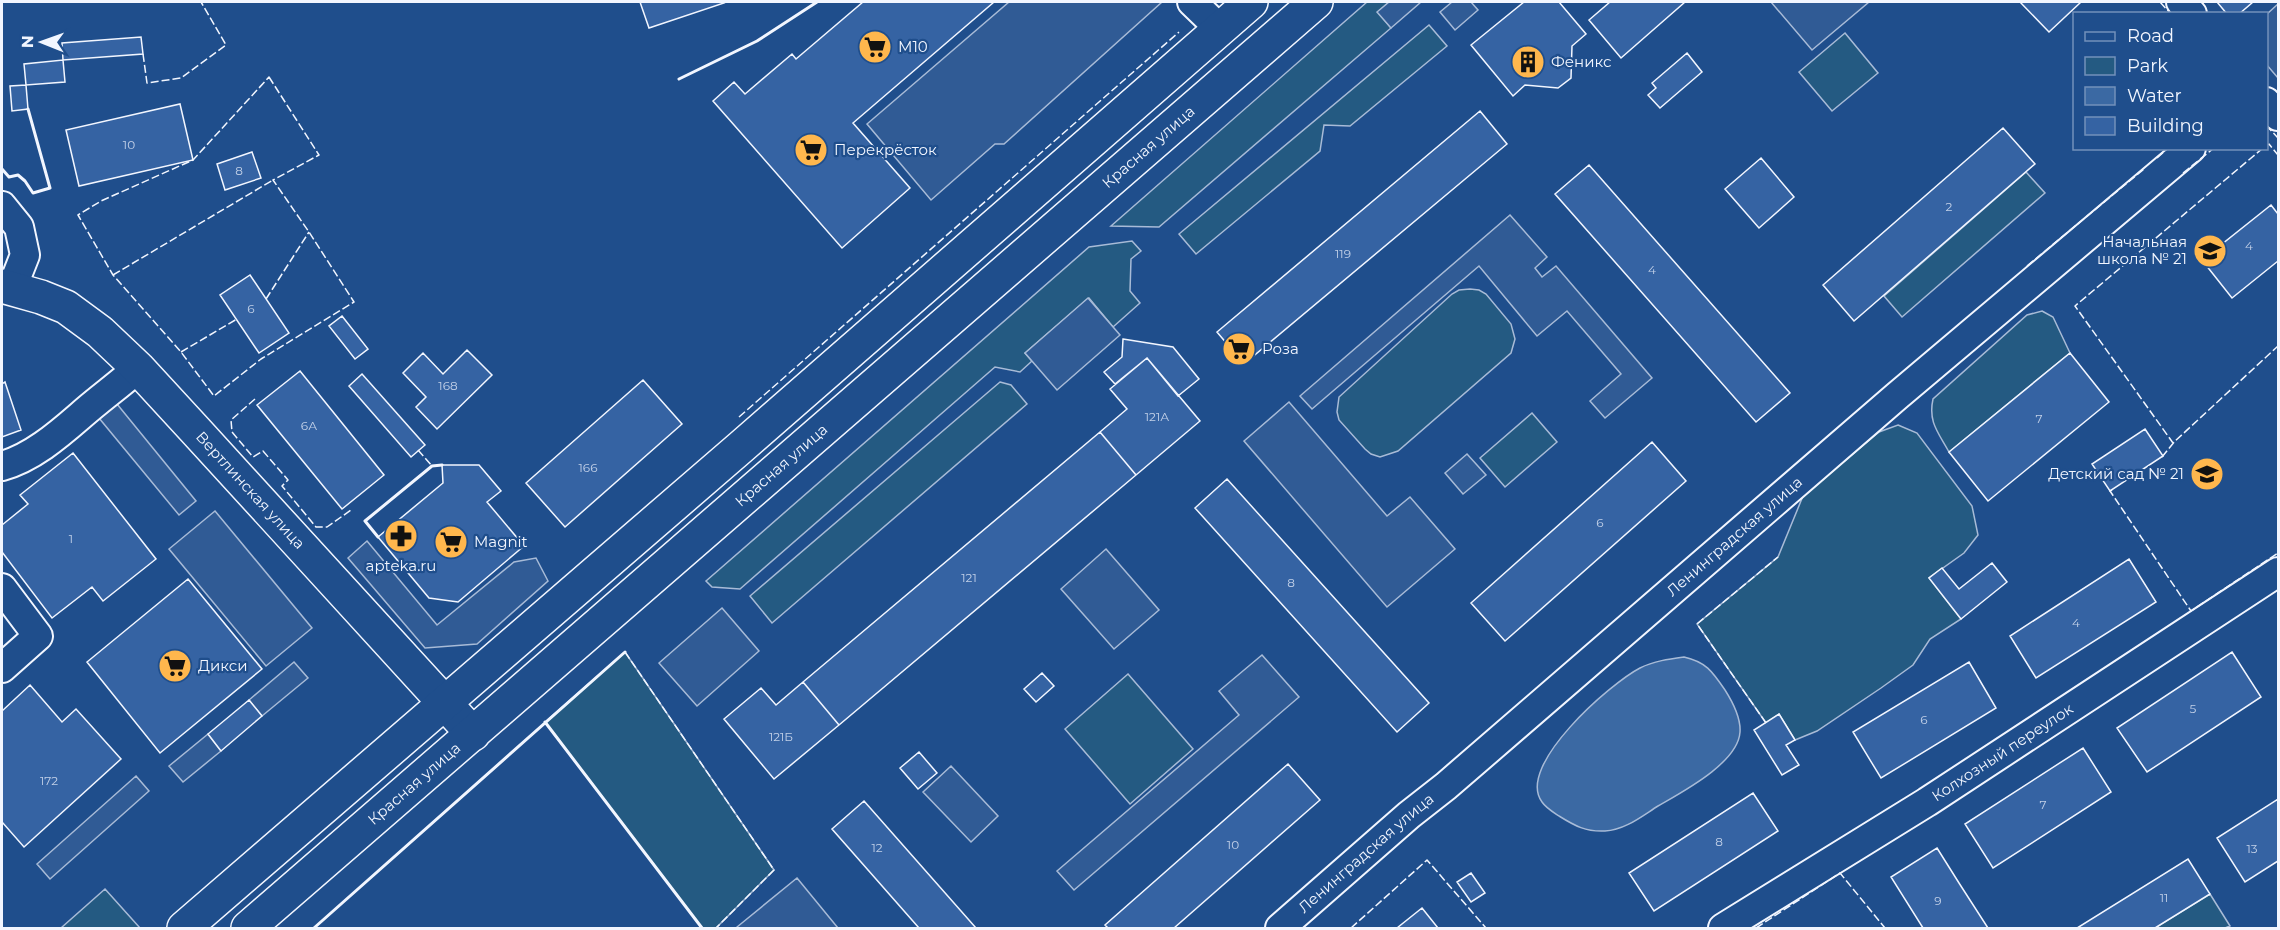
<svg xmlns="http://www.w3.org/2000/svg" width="2280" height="930" font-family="Montserrat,sans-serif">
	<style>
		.green { fill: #245a82; stroke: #a8bbd7; stroke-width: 1.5 }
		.parking { fill: #305b95; stroke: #a8bbd7; stroke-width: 1.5 }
		.water { fill: #3b69a3; stroke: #a8bbd7; stroke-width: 1.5 }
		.building { fill: #3563a3; stroke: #f2f6ff; stroke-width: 1.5 }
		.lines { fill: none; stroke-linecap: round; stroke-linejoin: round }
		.minor-casing { stroke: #f2f6ff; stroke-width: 32 }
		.major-casing { stroke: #f2f6ff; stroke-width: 36 }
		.highway-casing { stroke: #f2f6ff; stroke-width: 36 }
		.minor { stroke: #1f4e8c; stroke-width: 28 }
		.major { stroke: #1f4e8c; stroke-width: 33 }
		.highway { stroke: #1f4e8c; stroke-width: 33 }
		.fence { stroke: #f2f6ff; stroke-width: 1.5; stroke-dasharray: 8 3; stroke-linecap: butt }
		.wall { stroke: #f2f6ff; stroke-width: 3 }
		.labels { text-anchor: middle; stroke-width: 4.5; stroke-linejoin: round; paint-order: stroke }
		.number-label { font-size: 12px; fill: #c3d1e8 }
		.poi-label { font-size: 15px; fill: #f2f6ff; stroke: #1f4e8c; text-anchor: start }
		.street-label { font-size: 15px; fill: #f2f6ff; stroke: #1f4e8c }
	</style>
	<rect width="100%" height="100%" fill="#1f4e8c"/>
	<!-- green -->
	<path class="green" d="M1367,2h22l-11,10 13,16 -232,199 -48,-1z
		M1429,25l18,21 -97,80 -26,-1 -4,26 -124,103 -17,-20z
		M1845,33l33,40 -46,38 -33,-39z
		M2026,172l19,21 -143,124 -18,-21z
		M1132,241l9,10 -10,8 -1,32 10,12 -27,24 -24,-29 -64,55 7,8 -12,11 -25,-5 -255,222 -28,-2 -6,-6 383,-334z
		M1470,289l9,1 7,4 25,30 4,15 -4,14 -113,98 -18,6 -9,-3 -6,-5 -26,-29 -2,-8 2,-15 113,-103 7,-4z
		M2042,311l11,6 17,36 -121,99c-11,-20 -21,-30 -16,-53l94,-84z
		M1000,382l11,3 16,19 -255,219 -22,-27z
		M1532,413l25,29 -52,45 -25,-29z
		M1898,425l19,8 55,73 6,29 -14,18 -35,25 32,41 -31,20 -17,26 -32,23 -64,43 -22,9 -16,-26 -13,9 -69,-99 81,-67 25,-61 76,-64z
		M625,652l149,218 -58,58h-14l-157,-206z
		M1128,674l65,75 -63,55 -65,-75z
		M105,889l35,39h-79z
		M2210,894l20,32 -5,2h-70z"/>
	<!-- parking -->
	<path class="parking" d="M1009,2h153l-158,142h-9l-64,56 -64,-76z
		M1389,2h32l-30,26 -14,-16z
		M1452,2h19l7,8 -23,20 -15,-18z
		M1771,2h98l-57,48z
		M2278,4v74l-12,-14 1,-50z
		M1510,215l37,42 -12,11 7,9 14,-11 96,112 -47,40 -15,-17 31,-27 -54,-63 -30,25 -58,-70 -167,143 -12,-13z
		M1088,298l32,37 -63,55 -32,-37z
		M1289,402l98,114 23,-19 45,52 -68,58 -143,-166z
		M117,404l79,97 -17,14 -80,-97z
		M1467,454l19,21 -23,19 -18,-21z
		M215,511l97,117 -46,38 -97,-117z
		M367,541l70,84 77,-63 22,-4 12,23 -71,63 -52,4 -77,-90z
		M1106,549l53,61 -45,39 -53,-60z
		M722,608l37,43 -62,55 -38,-43z
		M1262,655l37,42 -225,193 -17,-19 182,-156 -20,-24z
		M294,662l14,16 -46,38 -13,-16z
		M208,734l13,17 -38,31 -14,-16z
		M951,766l47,50 -27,26 -48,-50z
		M136,776l13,15 -99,88 -13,-15z
		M797,878l41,50h-99l-2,-1z"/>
	<!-- water -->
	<path class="water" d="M1684,657c22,5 28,14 41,33 7,11 16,27 15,42 -2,31 -58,60 -82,74 -16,10 -33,24 -53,25 -19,1 -30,-5 -46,-15 -6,-4 -13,-8 -17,-14 -27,-36 69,-119 98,-134 14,-7 29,-9 44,-11z"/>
	<!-- building -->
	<path class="building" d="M640,2h83l1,1 -75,25z
		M863,2h131l-141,121 57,65 -68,60 -129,-147 21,-19 11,12 47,-40 4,5z
		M1524,2h35l27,32 -14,12 -1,32 -13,10 -33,-3 -12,11 -42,-51z
		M1610,2h75l-64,56 -32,-38z
		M2020,2h61l-32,30z
		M2217,2h36l-14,12h-12z
		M141,37l2,17 -80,6 -1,-17z
		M1687,53l15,19 -42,36 -12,-13 8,-7 -4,-5z
		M63,60l2,22 -39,3 -2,-21z
		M26,85l2,24 -16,2 -2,-25z
		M180,104l13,56 -114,26 -13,-56z
		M1480,111l27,33 -263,220 -27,-32z
		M2003,128l32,36 -181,157 -31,-36z
		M252,152l9,26 -36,12 -8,-26z
		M1761,158l33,39 -35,31 -34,-39z
		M1589,165l201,228 -34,29 -201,-228z
		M2271,205l7,9v47l-46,37 -30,-38z
		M250,275l39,58 -30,20 -39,-58z
		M342,316l26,33 -13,10 -26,-33z
		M1123,339l50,8 26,32 -21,17 -31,-38 -32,26 -11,-12 18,-15z
		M467,350l25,25 -55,54 -21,-22 10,-10 -23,-24 20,-20 20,21z
		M2070,353l39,49 -121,99 -39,-49z
		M1147,358l53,63 -64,54 -36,-43 27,-23 -17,-20z
		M300,371l84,104 -42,34 -85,-104z
		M362,374l63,71 -14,12 -62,-71z
		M643,380l39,44 -117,103 -39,-44z
		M5,382l16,48 -19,7v-53z
		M2145,429l18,27 -53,35 -18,-27z
		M1100,432l36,43 -297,250 -36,-43z
		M1652,442l34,39 -181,160 -34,-38z
		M73,453l83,106 -53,42 -11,-14 -40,31 -50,-66v-27l26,-21 -8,-9z
		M442,465h37l22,26 -14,11 37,44 -66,56 -29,-4 -51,-61 65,-54z
		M1227,479l202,224 -32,29 -202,-224z
		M2129,559l27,43 -120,76 -26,-42z
		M1992,563l15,19 -46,37 -32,-41 13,-10 17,21z
		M188,579l74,90 -102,84 -73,-91z
		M2232,652l29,45 -114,75 -30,-44z
		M1969,662l27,46 -115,70 -28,-46z
		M1042,673l12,13 -18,16 -12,-13z
		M803,682l36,43 -65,54 -50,-60 37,-31 15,17z
		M30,685l32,37 14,-13 45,50 -97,88 -22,-25v-111z
		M249,700l13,16 -41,35 -13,-17z
		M1779,714l16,26 -9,5 13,20 -17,10 -28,-45z
		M2083,748l28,44 -118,76 -28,-44z
		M919,752l18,21 -19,16 -18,-21z
		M1288,764l32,36 -146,128h-66l-3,-3z
		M1753,793l25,38 -124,80 -25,-38z
		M2278,799v62l-33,21 -28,-44z
		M864,801l112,127h-57l-87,-99z
		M1937,848l22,35 29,45h-65l-32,-51z
		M2188,859l22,35 -55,34h-78z
		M1471,873l14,20 -14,9 -14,-20z
		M1422,908l16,20h-41z"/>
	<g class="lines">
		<!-- minor casing -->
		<g class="minor-casing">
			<g id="minor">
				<path d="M1192,2l28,27"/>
				<path d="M2181,2l11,12"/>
				<path d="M2266,102l12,14"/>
				<path d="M2,206l17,21 6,28 -13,33"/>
				<path d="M2,466c29,-8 55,-30 78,-50 19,-17 39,-31 58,-48"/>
				<path d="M2,588l36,48 -36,32"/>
				<path id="s1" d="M1280,928l129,-113 37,-29 451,-390 294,-248"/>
				<path id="s2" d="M1723,928l204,-126 351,-230"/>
			</g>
		</g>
		<!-- major casing -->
		<g class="major-casing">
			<g id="major">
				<path id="s3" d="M2,286l39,11 25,10 34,25 38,36 58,63 277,303"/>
			</g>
		</g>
		<!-- highway casing -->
		<g class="highway-casing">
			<g id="highway">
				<path d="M184,928l557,-481 510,-445"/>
				<path id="s4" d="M248,928l1068,-926"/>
			</g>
		</g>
		<!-- minor -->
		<use href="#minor" class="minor"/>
		<!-- major -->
		<use href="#major" class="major"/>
		<!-- highway -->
		<use href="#highway" class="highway"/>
		<!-- fence -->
		<path class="fence" d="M2160,2l11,12
			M143,54l4,29 34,-5 45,-33 -25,-43
			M269,77l50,78 -46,25 36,52 45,70 -93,57 -47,37 -33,-44 -68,-77 -35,-60 23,-14 92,-41z
			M2266,125l12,13
			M2266,146l3,-2 9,11
			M2263,148l-188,158 98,137 105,-97
			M2157,158l11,-10
			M2183,173l31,-25
			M2027,266l117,-97
			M113,275l160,-95
			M266,299l43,-67
			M181,352l56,-33
			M255,399l-24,21 1,12 21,25 10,-6 25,29 -6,6 34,41h11l24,-17
			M739,417l440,-385
			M418,450l14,16
			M2162,457l13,-16
			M2112,490l-2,1 81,120 87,-58
			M625,652l149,218 -58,58
			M1766,723l-69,-99 81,-67
			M1351,928l76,-68 59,68
			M1756,928l84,-55 45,55"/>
		<!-- wall -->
		<path class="wall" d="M679,79l78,-38 60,-39
			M2,169l7,8 9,-2 7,6 8,12 17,-5 -22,-79
			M378,537l-13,-16 67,-55 10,-1
			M545,722l157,206
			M314,928l311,-276"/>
	</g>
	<!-- icons -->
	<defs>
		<g id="supermarket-disc" transform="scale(1.725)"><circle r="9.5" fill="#ffb74d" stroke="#1f4e8c"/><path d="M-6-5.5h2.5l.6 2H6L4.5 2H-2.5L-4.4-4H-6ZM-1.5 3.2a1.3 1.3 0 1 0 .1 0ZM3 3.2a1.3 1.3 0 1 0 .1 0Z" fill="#111"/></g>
		<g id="building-disc" transform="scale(1.725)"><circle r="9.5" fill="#ffb74d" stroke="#1f4e8c"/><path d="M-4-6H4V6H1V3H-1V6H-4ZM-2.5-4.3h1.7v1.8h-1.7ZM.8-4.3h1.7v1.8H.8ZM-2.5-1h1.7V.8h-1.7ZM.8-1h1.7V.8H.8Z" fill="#111"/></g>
		<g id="school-disc" transform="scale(1.725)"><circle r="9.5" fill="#ffb74d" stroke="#1f4e8c"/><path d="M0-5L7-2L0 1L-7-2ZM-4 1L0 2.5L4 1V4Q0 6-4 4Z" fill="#111"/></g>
		<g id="pharmacy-disc" transform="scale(1.725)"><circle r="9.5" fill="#ffb74d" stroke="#1f4e8c"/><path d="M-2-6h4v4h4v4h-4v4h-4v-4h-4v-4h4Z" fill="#111"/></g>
	</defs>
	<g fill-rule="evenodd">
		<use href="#supermarket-disc" x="875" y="47"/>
		<use href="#building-disc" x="1528" y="62"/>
		<use href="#supermarket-disc" x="811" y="150"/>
		<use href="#school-disc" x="2210" y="251"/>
		<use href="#supermarket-disc" x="1239" y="349"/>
		<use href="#school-disc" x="2207" y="474"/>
		<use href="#pharmacy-disc" x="401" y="536"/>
		<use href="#supermarket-disc" x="451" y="542"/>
		<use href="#supermarket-disc" x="175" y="666"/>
	</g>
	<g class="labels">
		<!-- number labels -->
		<g class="number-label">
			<text x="129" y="149">10</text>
			<text x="239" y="175">8</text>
			<text x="1949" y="211">2</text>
			<text x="2249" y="250">4</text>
			<text x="1343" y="258">119</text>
			<text x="1652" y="274">4</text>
			<text x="251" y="313">6</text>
			<text x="448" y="390">168</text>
			<text x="1157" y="421">121А</text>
			<text x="2039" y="423">7</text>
			<text x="309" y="430">6А</text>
			<text x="588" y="472">166</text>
			<text x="1600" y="527">6</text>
			<text x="71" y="543">1</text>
			<text x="969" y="582">121</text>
			<text x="1291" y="587">8</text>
			<text x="2076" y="627">4</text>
			<text x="2193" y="713">5</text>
			<text x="1924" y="724">6</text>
			<text x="781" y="741">121Б</text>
			<text x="49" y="785">172</text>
			<text x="2043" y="809">7</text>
			<text x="1719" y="846">8</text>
			<text x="1233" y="849">10</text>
			<text x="877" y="852">12</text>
			<text x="2252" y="853">13</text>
			<text x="2164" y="902">11</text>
			<text x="1938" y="905">9</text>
		</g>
		<!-- poi labels -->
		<g class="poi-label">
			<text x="898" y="52">М10</text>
			<text x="1551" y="67">Феникс</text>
			<text x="834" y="155">Перекрёсток</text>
			<text x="2187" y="247" text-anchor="end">Начальная<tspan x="2187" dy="17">школа № 21</tspan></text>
			<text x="1262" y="354">Роза</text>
			<text x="2184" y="479" text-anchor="end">Детский сад № 21</text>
			<text x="474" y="547">Magnit</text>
			<text x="401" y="571" text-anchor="middle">apteka.ru</text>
			<text x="198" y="671">Дикси</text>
		</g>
		<!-- street labels -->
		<g class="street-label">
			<text dy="5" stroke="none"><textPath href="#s4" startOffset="1192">Красная улица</textPath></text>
			<text dy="5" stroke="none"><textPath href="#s4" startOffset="706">Красная улица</textPath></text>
			<text dy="5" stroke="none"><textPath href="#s3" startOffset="328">Вертлинская улица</textPath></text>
			<text dy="5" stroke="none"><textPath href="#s1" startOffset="600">Ленинградская улица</textPath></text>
			<text dy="5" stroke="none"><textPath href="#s2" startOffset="330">Колхозный переулок</textPath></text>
			<text dy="5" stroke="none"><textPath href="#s4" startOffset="220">Красная улица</textPath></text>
			<text dy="5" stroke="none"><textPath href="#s1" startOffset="114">Ленинградская улица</textPath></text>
		</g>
	</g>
	<!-- border -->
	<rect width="2280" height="930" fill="none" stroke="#f2f6ff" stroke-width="6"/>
	<!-- legend -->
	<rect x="2073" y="12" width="195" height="138" fill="#1f4e8c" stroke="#7391ba" stroke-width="1.5"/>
	<rect x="2085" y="32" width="30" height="9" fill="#1f4e8c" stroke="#7391ba" stroke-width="1.5"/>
	<text x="2127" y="42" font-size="18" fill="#f2f6ff">Road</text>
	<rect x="2085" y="57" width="30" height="18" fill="#245a82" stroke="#7391ba" stroke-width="1.5"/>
	<text x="2127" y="72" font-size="18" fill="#f2f6ff">Park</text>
	<rect x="2085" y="87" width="30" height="18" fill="#3b69a3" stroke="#7391ba" stroke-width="1.5"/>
	<text x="2127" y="102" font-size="18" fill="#f2f6ff">Water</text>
	<rect x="2085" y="117" width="30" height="18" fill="#3563a3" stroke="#7391ba" stroke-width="1.5"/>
	<text x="2127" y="132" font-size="18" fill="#f2f6ff">Building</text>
	<!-- north arrow -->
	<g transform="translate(42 42) rotate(271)" stroke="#1f4e8c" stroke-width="4.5" paint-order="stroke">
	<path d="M0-4.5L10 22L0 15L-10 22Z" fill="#f2f6ff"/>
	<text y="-9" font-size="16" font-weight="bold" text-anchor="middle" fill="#f2f6ff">N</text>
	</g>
</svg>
